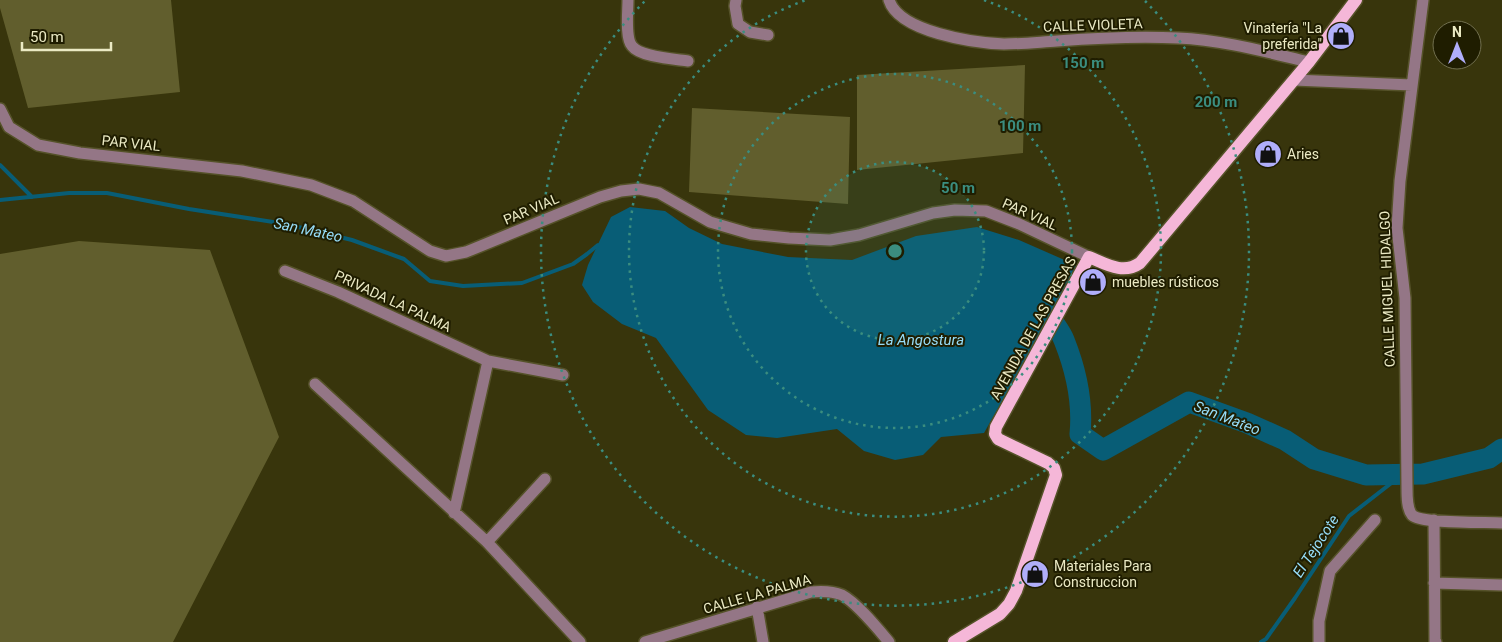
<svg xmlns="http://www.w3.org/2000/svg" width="1502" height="642" font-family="Roboto,sans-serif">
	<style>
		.green { fill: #615e2d }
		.water { fill: #085d76 }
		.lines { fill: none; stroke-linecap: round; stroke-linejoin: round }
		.stream { stroke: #085d76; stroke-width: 4 }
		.river { stroke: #085d76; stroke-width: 21 }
		.minor-casing { stroke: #555229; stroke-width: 14 }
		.major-casing { stroke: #555229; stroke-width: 15 }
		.minor { stroke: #947686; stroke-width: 11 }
		.major { stroke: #f5b7d8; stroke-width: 12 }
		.ring { fill: none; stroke: #3b8d7f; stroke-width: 2.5; stroke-dasharray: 2.5 5 }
		.labels { text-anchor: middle; stroke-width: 4; stroke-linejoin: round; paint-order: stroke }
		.street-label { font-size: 14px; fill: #ebeac4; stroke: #1f1d00 }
		.poi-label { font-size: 14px; fill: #ebeac4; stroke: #1f1d00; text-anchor: start }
		.water-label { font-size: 15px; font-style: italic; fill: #96dcf7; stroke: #1f1d00 }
		.centre { fill: #3b8d7f; stroke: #1f1d00; stroke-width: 2.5 }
		.ring-label { font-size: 15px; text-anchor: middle; font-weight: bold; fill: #3b8d7f; stroke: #1f1d00; stroke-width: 4; stroke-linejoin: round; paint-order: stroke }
	</style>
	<rect width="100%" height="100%" fill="#38350c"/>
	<!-- green -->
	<path class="green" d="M0,0h171l9,92 -152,16 -28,-100z
		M1025,65l-2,88 -166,17v-95z
		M692,108l158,9 -2,87 -159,-12z
		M79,241l131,9 69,187 -106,205h-173v-388z"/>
	<!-- water -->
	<path class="water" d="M630,207l35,4 24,17 33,16 66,13 64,3 64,-24 61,-9 42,13 57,25 -18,37 -74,131 -43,4 -18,18 -28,5 -31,-9 -27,-22 -60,9 -31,-3 -38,-25 -52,-72 -34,-14 -29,-22 -11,-17 6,-20 23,-48z"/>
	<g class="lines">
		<!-- stream -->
		<path class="stream" d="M0,165l32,32
			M0,200l69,-7h38l82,16 97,15 66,16 52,19 26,22 33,5 59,-3 51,-19 14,-10 11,-9
			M1261,642l5,-3 29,-41 54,-82 54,-42"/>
		<!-- river -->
		<path class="river" d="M1050,317c4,7 11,15 14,23 12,30 19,63 16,94l23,16 86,-48 58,21 38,17 29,19 52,16 57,-1 66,-16 13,-9"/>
		<!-- minor casing -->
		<g class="minor-casing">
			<path id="minor" d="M628,0c0,11 -3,38 4,46 8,11 42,13 56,15
				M736,0l-1,6 3,18 12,8 18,3
				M889,0c10,32 85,43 115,44 18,0 36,-2 53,-3 40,-3 81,-5 121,-3 45,2 88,14 131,24
				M1423,0l-23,181 -3,47 8,70 2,190c0,8 0,21 5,27 9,9 74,7 90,8
				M1294,80l118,5
				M0,109l9,18 29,18 42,8 162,18 69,14 42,16 77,50 16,5 20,-4 134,-55 21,-6 18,-2 20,4 51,29 41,12 38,4 41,2 29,-5 74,-22 22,-3 31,1 31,12 72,34
				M285,271l53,21 150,69 75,14
				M315,384l172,158 93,100
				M454,513l34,-152
				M1434,520l1,122h1
				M487,542l58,-63
				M1434,583l68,2
				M757,607l6,35
				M645,642l166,-50c10,-1 21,-1 31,3 15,8 36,34 47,47
				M1319,642v-21l11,-50 45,-51"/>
		</g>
		<!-- major casing -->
		<g class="major-casing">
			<path id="major" d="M954,642l46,-28 9,-10 7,-13 40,-116 -2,-7 -6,-5 -50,-24 -3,-5 1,-7 93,-170c17,7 34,18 51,6l169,-201 47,-62"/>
		</g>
		<!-- minor -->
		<use href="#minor" class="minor"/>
		<!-- major -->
		<use href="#major" class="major"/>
	</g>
	<!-- distance rings -->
	<circle cx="895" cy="251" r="89" fill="#3b8d7f" fill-opacity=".12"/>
	<g class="ring">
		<circle cx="895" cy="251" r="89"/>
		<circle cx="895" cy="251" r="177"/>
		<path d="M984 0A266 266 0 1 1 806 0"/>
		<path d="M1145 1A354 354 0 1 1 645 1"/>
	</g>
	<!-- icons -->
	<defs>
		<g id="shop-disc" transform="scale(1.4375)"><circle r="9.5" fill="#b0aefa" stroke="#1f1d00"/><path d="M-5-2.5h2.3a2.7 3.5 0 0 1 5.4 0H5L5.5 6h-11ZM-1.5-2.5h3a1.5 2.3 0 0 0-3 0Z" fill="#111"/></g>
	</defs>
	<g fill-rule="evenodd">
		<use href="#shop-disc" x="1341" y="36"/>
		<use href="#shop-disc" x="1268" y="154"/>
		<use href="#shop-disc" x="1093" y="282"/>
		<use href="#shop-disc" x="1035" y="574"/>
	</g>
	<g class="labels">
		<!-- street labels -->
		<g class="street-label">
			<text transform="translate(1093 25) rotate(-2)" y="5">CALLE VIOLETA</text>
			<text transform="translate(131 143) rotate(6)" y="5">PAR VIAL</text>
			<text transform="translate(531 209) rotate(-23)" y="5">PAR VIAL</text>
			<text transform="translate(1030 214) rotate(24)" y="5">PAR VIAL</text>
			<text transform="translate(1387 289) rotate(-92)" y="5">CALLE MIGUEL HIDALGO</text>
			<text transform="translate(393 301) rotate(25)" y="5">PRIVADA LA PALMA</text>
			<text transform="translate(1033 328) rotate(-61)" y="5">AVENIDA DE LAS PRESAS</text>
			<text transform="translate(757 594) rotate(-16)" y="5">CALLE LA PALMA</text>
		</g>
		<!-- poi labels -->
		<g class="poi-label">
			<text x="1322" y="33" text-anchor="end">Vinatería "La<tspan x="1322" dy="16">preferida"</tspan></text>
			<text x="1287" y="159">Aries</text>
			<text x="1112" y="287">muebles rústicos</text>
			<text x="1054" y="571">Materiales Para<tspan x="1054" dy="16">Construccion</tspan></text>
		</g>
		<!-- water labels -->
		<g class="water-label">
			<text transform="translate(308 230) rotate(12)" y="5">San Mateo</text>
			<text x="921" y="345">La Angostura</text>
			<text transform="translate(1227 418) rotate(21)" y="5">San Mateo</text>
			<text transform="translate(1316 546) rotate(-57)" y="5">El Tejocote</text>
		</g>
	</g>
	<circle cx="895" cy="251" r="8" class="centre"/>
	<g class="ring-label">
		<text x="1083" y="68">150 m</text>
		<text x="1216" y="107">200 m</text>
		<text x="1020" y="131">100 m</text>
		<text x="958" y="193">50 m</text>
	</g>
	<!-- north arrow -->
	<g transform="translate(1457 45)"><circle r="24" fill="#1f1d00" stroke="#716f4e"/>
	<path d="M0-4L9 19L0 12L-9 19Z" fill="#b0aefa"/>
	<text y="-8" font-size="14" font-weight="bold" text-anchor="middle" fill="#ebeac4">N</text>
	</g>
	<!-- scale -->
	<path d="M22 42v8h89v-8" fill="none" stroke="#ebeac4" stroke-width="2.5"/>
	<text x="30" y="42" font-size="15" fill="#ebeac4" stroke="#1f1d00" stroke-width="4" paint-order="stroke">50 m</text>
</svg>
